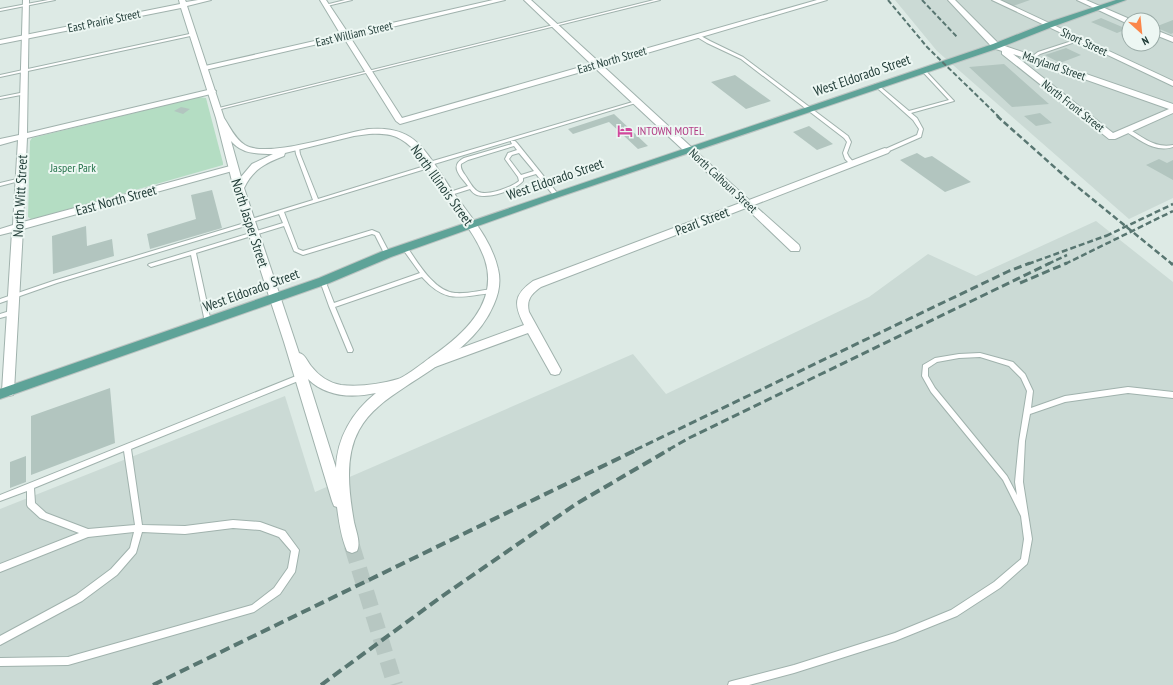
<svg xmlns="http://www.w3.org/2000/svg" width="1173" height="685" font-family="'PT Sans Narrow',sans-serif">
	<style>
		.built { fill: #cbdad5; fill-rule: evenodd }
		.green { fill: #b4ddc3 }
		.building { fill: #b2c5bf }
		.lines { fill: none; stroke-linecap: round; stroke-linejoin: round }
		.tertiary-tunnel { stroke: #b7c7c2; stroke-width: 16; stroke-dasharray: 16 8; stroke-linecap: butt }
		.service-casing { stroke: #a0b2ad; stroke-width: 2 }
		.minor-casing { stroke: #a0b2ad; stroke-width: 2 }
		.tertiary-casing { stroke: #a0b2ad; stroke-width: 2 }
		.primary-casing { stroke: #bcc4c2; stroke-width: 2 }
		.service { fill: #fff; fill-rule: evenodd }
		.minor { fill: #fff; fill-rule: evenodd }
		.tertiary { fill: #fff; fill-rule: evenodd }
		.primary { fill: #5ea398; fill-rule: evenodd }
		.rail-far3 { stroke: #587671; stroke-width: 2; stroke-dasharray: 5 2.5; stroke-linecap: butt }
		.rail-far2 { stroke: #587671; stroke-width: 2.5; stroke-dasharray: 6 3; stroke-linecap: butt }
		.rail-far1 { stroke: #587671; stroke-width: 3; stroke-dasharray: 8 4; stroke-linecap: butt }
		.rail { stroke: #587671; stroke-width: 4; stroke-dasharray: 10 5; stroke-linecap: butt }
		.labels { text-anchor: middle; stroke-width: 4; stroke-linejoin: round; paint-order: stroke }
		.far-street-label { font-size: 12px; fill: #1e3a35; stroke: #edf7f3 }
		.far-hotel-label { font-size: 12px; fill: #b23c85; stroke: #edf7f3; text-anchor: start }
		.far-park-label { font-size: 12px; fill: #26734b; stroke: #edf7f3 }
		.street-label { font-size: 14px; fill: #1e3a35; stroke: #edf7f3 }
	</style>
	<rect width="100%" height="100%" fill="#ddeae5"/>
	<!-- built -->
	<path class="built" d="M895,0h278v198l-44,21 -192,-168zM1129,20h24v24h-24z
		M1096,221l77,61v403h-1173v-176l285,-113 30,96 318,-138 33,40 203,-97 59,-43 48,22z"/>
	<!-- green -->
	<path class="green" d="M199,97l7,1 17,65v2l-186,53 -6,1 -3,-2 2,-76 2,-3z"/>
	<!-- building -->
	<path class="building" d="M1000,0h30l-17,6z
		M1101,18l26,11 -10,4 -26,-11z
		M1173,20v13l-2,1 -16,-7z
		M1066,48l15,7 -21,8 -15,-8z
		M1004,64l45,40 -37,3 -43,-40z
		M735,75l36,26 -25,8 -35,-27z
		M181,107l9,2 -7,5 -9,-3z
		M1040,113l12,10 -16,3 -12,-10z
		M614,114l34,32 -10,3 -29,-27 -36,12 -5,-5z
		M809,126l24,18 -16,6 -24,-18z
		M917,153l8,5 7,-2 39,26 -26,10 -45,-32z
		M1159,159l8,4 6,-3v20l-27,-15z
		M212,190l10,38 -72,21 -3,-15 49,-15 -5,-24z
		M86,226l1,20 25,-7 2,17 -61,18 -1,-38z
		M110,388l5,55 -84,32v-59z
		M26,456v26l-16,6v-26z"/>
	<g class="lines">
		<!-- tertiary-tunnel -->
		<path class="tertiary-tunnel" d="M352,546l43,139"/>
		<!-- service casing -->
		<g class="service-casing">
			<path id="service" d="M48,0h7l-55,11v-2z
				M345,0h7l-25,6 -2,-1z
				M654,0h6l-443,110 -2,-1z
				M194,33l2,1 -1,1 -195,42v-2z
				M697,35h2l11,6 33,16 105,79 3,6 -4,11 2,4 6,7v1h-4l-6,-6 -2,-6 4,-11 -3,-4 -103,-79 -34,-16 -10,-6z
				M1078,39l3,1 -41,14 -7,5 -3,-1 8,-6z
				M922,69h2l30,32 -43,12 6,5 6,11 -2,8 -34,15h-4v-2l34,-15 2,-6 -6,-9 -38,-34v-2h2l32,27 40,-11 -27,-29z
				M25,92h1v2l-26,5v-2z
				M636,101l3,1 -208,63 1,1v1l-148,45 14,37 5,2 69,-21 7,3 11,21 -1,1h-4l-10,-20 -3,-1 -69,21 -9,-4 -10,-25 -88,27 15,69 -1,2h-4l-1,-2 -14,-67 -40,12 -3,-2 1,-1 134,-41 -4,-9 -27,8v2l-195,59 -57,20v-4l53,-18 195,-59v-2l65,-20 -17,-46 -1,-6h4l1,6 18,45 110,-34 -2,-1v-1z
				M1125,129h4c13,8 27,20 44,16v2c-18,6 -33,-7 -48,-16z
				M511,141h4l2,2 41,51v2h-4l-18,-22 -13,4v3c-7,9 -34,18 -46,14 -3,-1 -5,-3 -7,-6l-19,6h-4v-2l21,-7c-8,-10 -19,-20 -4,-28l48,-14 -1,-2zM514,146l3,4 -9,3 -3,6 13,18 1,4c-7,6 -31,15 -40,11 -5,-2 -9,-9 -12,-14 -3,-5 -7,-8 -6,-14l7,-4zM519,153l15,18 -13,4 -12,-16 3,-4z
				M21,178l2,1v1l-23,6v-3z
				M405,246l2,1c11,16 27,44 48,46 13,1 26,-3 38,-4l3,2 -3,2c-33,3 -46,12 -71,-16l-87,30 18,43 -1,2h-4l-19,-46 -9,-25 3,-2 2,1 9,23 86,-30 -18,-25z
				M13,310h2l1,2 -1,2 -15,4v-4z
				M980,353l33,9 12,12 8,17 -2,17 34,-12 63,-9 45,5v6l-45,-5 -63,9 -35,12 -5,27 -2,41 9,57 -4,22 -1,3 -27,24 -43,28 -62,25 -101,32 -45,12h-21l1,-3 3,-1 62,-16 101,-32 56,-23 43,-28 27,-23 3,-20 -3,-23 -18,-36 -72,-88 -9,-16 1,-11 12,-7 24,-4zM980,357l29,9 12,12 6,13 -8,50 -4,41 2,13 -10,-19 -72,-88 -7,-12v-8l9,-6 22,-4z
				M301,374l2,1 1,2 -1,2 -172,70 11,76 43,1 48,-6 27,2 25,9 14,19 -4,22 -15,22 -26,18 -186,53 -68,1v-8l68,-1 184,-52 22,-17 14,-20 3,-17 -12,-14 -19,-7 -27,-2 -48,6 -43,-2 -6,21 -19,22 -35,26 -82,44v-9l76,-41 35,-26 19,-21 4,-16 -46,5 -88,35v-8l79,-31 -39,-15 -12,-11 -1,-2v-14l-27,10v-6zM124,451l11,74 -47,4 -42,-16 -11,-10 -1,-15z"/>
		</g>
		<!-- minor casing -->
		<g class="minor-casing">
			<path id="minor" d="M23,0h6l-2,133 185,-44 4,2 -1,2 -188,45 -4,84 207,-56 3,-1 5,3 -2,2 -213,59 -9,162 -1,4 -5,1 -5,-1 -1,-4 10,-159 -12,3v-6l13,-4 5,-85 -18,5v-6l19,-4z
				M320,0h6l22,33 145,-33h12l-155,37 52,81 189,-54 -67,-64h7l68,62 218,-62h10l-224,66 146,134 133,-51 3,-1 5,3 -2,2 -134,52 45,40 1,3 -1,3h-8l-45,-43 -205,79c-10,7 -15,13 -12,25l32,58 -2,4 -4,1 -4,-1 -23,-41 -93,34 -4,-2 -2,-3 2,-3 93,-34c-10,-20 -11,-30 9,-44l207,-78 -145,-135 -195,56 -4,-3 -52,-83 -139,32 -4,-2 4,-2 136,-31z
				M948,0h7l44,44 174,60v9l-58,26h-6l-107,-85v-3l-9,-3zM1013,54l156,55 -56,24z
				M992,0h8l173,81v5z
				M1077,0h9l46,20h-3v3h-3z
				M1153,29l20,8v5l-20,-8z"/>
		</g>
		<!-- tertiary casing -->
		<g class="tertiary-casing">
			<path id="tertiary" d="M179,0h6l1,2 12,-2h13l-24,6 37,112c6,9 11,21 21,27 23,14 96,-12 124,-16 15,-1 28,0 41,8 16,10 30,36 41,52 17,25 40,49 47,80 3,12 1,24 -4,35 -16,39 -56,61 -89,83 -18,12 -36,24 -46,43 -15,27 -10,63 -5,92 2,9 7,21 3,29l-5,2 -5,-2c-6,-14 -8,-29 -10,-44l-3,-1 -2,-5 -48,-159 -50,-153 -18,-71 -35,-110 -181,36v-4l180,-36zM369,134c22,-1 32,2 47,18 13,17 24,36 36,53 12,17 26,34 33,55 14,43 -22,75 -54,97 -8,6 -26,20 -33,22 -17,5 -39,8 -57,6 -12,-2 -23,-10 -30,-19 -4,-5 -6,-12 -12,-13l-55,-165c9,-19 22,-25 40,-32l1,-3 69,-17zM231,141c11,13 26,13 42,13l-21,10 -11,13zM308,379c18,18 44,19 68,14 -24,19 -39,45 -40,75z"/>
		</g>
		<!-- primary casing -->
		<g class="primary-casing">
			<path id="primary" d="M1116,0h10l-74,27 -53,21 -440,149 -168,60 -64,27 -327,115v-10l319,-111 64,-27 610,-207 53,-21z"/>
		</g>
		<!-- service -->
		<use href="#service" class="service"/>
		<!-- minor -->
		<use href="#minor" class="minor"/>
		<!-- tertiary -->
		<use href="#tertiary" class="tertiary"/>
		<!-- primary -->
		<use href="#primary" class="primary"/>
		<!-- rail-far3 -->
		<path class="rail-far3" d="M888,0l39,47 72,70
			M922,0l36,38"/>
		<!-- rail-far2 -->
		<path class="rail-far2" d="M997,116l72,64 103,84
			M1106,236l67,-32
			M1028,264l83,-30
			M1048,264l19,-9
			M1065,264l108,-53"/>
		<!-- rail-far1 -->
		<path class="rail-far1" d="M1171,263l2,2
			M1020,283l47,-20
			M635,450l374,-179 21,-8
			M668,450l21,-12 361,-175"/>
		<!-- rail -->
		<path class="rail" d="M153,685l485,-236
			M321,685l120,-88 135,-93 94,-55"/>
	</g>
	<!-- icons -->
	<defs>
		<g id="hotel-bare" transform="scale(1.2)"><path d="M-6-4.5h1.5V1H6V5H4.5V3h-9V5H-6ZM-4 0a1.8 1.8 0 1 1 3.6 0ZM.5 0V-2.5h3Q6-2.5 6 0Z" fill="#d1479c" stroke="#edf7f3" stroke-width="2.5" paint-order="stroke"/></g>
	</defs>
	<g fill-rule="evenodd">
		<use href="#hotel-bare" x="625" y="131"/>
	</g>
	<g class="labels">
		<!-- far-street labels -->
		<g class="far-street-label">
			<text transform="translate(104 21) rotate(-12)" y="4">East Prairie Street</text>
			<text transform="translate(354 34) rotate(-13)" y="4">East William Street</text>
			<text transform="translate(1084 42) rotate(25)" y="4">Short Street</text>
			<text transform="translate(612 60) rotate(-16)" y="4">East North Street</text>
			<text transform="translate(1054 66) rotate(19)" y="4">Maryland Street</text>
			<text transform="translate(1073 106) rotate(38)" y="4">North Front Street</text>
			<text transform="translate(723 181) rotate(43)" y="4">North Calhoun Street</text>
		</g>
		<!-- far-hotel labels -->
		<g class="far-hotel-label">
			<text x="637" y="135">INTOWN MOTEL</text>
		</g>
		<!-- far-park labels -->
		<g class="far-park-label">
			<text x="73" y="172">Jasper Park</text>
		</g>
		<!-- street labels -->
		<g class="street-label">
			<text transform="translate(862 75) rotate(-19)" y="5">West Eldorado Street</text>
			<text transform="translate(555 179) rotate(-19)" y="5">West Eldorado Street</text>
			<text transform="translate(442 185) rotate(54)" y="5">North Illinois Street</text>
			<text transform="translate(20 196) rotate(-87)" y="5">North Witt Street</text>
			<text transform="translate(116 200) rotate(-15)" y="5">East North Street</text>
			<text transform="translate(702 221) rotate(-21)" y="5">Pearl Street</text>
			<text transform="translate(250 223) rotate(72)" y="5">North Jasper Street</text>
			<text transform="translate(251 290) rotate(-20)" y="5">West Eldorado Street</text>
		</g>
	</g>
	<!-- north arrow -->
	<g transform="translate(1141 32) rotate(153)"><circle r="19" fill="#edf7f3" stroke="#9aaba7"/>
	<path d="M0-3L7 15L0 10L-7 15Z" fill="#fb864a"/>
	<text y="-6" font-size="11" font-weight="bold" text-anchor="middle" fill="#1e3a35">N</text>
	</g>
</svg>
